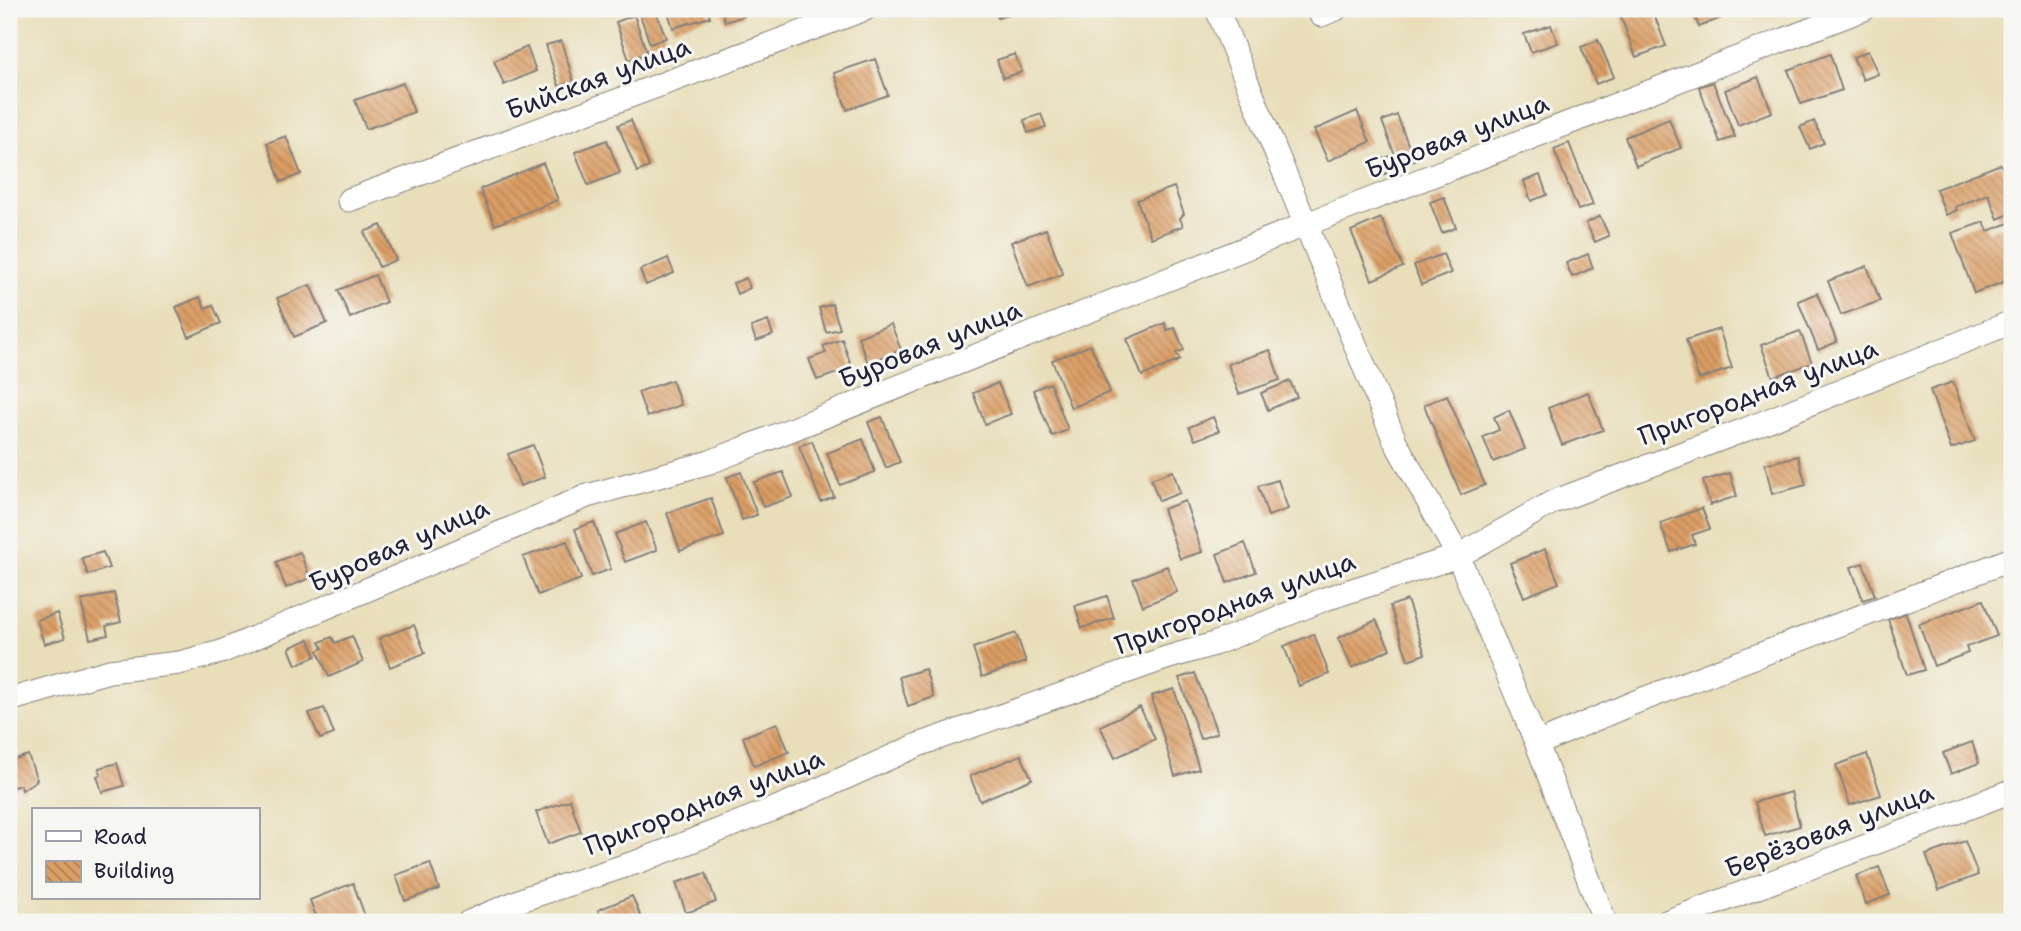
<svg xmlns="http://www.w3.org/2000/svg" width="2021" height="931" font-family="'Shantell Sans',sans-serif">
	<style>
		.building { fill: url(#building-back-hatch) }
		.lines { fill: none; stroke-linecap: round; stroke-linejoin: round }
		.minor-casing { stroke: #85807a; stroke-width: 25 }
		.minor { stroke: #fff; stroke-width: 23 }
		.labels { text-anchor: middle; stroke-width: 6; stroke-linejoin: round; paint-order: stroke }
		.street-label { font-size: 26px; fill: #22223b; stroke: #f6f6f2 }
	</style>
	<defs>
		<pattern id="building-back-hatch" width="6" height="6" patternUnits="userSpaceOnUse" patternTransform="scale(1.75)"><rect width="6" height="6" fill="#db9d64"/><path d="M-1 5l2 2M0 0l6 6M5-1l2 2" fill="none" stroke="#b18054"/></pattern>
	</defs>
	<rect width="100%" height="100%" fill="#f6f6f2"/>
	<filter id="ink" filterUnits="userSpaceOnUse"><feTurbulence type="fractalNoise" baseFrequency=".0143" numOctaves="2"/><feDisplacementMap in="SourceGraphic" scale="14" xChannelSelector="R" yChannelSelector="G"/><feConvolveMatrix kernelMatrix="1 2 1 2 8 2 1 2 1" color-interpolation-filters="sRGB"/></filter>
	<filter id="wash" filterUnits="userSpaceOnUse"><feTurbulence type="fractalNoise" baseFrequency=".00686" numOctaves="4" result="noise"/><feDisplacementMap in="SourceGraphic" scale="28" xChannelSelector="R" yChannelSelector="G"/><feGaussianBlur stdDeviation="1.57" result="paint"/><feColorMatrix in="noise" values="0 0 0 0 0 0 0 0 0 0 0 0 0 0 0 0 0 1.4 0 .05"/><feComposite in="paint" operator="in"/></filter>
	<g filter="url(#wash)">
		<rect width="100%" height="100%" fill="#e8deb9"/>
		<g id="blocks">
			<!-- building -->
			<path class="building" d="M638,9h17l11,29 -16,6z
				M667,9h40l3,8 -37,11z
				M721,9h21l2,7 -19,6z
				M995,9h29l-26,9z
				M1643,9h9l14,37 -30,11 -15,-40z
				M1691,9h52l-44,18z
				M634,15l13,38 -18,7 -13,-38z
				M1551,25l7,18 -27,9 -7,-18z
				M1598,40l16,37 -18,7 -15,-37z
				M561,41l13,41 -15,4 -13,-41z
				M527,47l9,24 -32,14 -10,-24z
				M1868,51l10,23 -15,6 -10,-23z
				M1015,54l7,18 -19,6 -6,-18z
				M1830,54l12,36 -41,14 -13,-34z
				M875,59l13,36 -41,15 -13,-37z
				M1758,77l14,35 -34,13 -13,-35z
				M1713,82l22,55 -15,5 -21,-55z
				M403,83l11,29 -48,17 -11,-29z
				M1357,111l13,31 -42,19 -14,-31z
				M1041,114l5,13 -18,6 -4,-13z
				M1397,115l17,45 -15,6 -17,-45z
				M1669,119l12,29 -45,18 -11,-29z
				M631,120l18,47 -12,5 -19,-47z
				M1814,121l10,22 -14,6 -10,-22z
				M286,136l15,38 -20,8 -14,-39z
				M607,140l13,33 -32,12 -13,-33z
				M1569,143l24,62 -15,5 -24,-61z
				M1391,156l6,13 -15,6 -6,-14z
				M543,163l15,37 -63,25 -15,-36z
				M2001,164l11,28v21l-14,6 -10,-25 -33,13 2,3 -11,5 -10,-26z
				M1540,175l7,20 -16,6 -7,-20z
				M1174,187l10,27 -4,4 3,8 -32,12 -14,-38z
				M1444,197l12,31 -14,5 -12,-31z
				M1600,216l9,20 -14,6 -9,-19z
				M1381,218l22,49 -31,13 -21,-49z
				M1984,222l4,9 24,-9v57l-38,14 -22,-60z
				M381,225l15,35 -17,7 -15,-35z
				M1046,229l17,45 -35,13 -17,-45z
				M1443,254l8,19 -30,12 -7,-20z
				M1588,254l5,14 -21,9 -6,-14z
				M668,258l6,15 -28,12 -6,-15z
				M1867,266l13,35 -39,14 -13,-34z
				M375,275l11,27 -36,16 -12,-28z
				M746,278l4,10 -13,6 -4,-11z
				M310,285l17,38 -33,14 -17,-39z
				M1817,293l20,49 -19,8 -20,-49z
				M200,297l5,11 8,-3 8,18 -32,14 -13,-30z
				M832,304l8,25 -14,3 -7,-24z
				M768,321l5,14 -17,6 -5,-14z
				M1165,323l2,7 8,-2 9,22 -8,3 4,7 -38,16 -15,-37z
				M891,324l10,26 -33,13 -10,-26z
				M1719,329l13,39 -33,11 -13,-39z
				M1800,331l12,32 -39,14 -12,-32z
				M842,339l10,29 -35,12 -8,-21 17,-6 -3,-7z
				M1091,345l19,47 -39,16 -19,-48z
				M1270,350l10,30 -41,14 -11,-30z
				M672,380l9,25 -34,12 -9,-25z
				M1290,381l7,16 -29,13 -7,-17z
				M1953,382l22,59 -24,8 -21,-59z
				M998,383l13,31 -26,10 -12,-31z
				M1050,383l18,47 -16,6 -19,-46z
				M1588,392l15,38 -41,15 -14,-37z
				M1447,395l38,90 -24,10 -37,-90z
				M1509,410l16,39 -32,13 -10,-25 16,-7 -5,-13z
				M882,417l18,45 -14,6 -18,-46z
				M1213,417l6,14 -24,9 -6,-13z
				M863,439l12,33 -35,13 -13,-32z
				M812,441l22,56 -13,5 -22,-56z
				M533,445l12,32 -25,9 -12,-32z
				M1798,456l8,29 -34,9 -7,-30z
				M1173,471l7,22 -21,8 -8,-22z
				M741,472l16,43 -15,5 -15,-43z
				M783,472l10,25 -30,10 -9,-25z
				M1730,473l7,23 -27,9 -7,-24z
				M1278,480l10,29 -20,7 -10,-30z
				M711,498l13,38 -44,15 -13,-38z
				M1185,501l17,51 -22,7 -17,-50z
				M1702,508l8,21 -18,6 3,9 -24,8 -11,-29z
				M594,522l17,47 -19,7 -17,-47z
				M646,522l11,28 -32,12 -10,-28z
				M567,541l14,38 -43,16 -15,-38z
				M1245,543l11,29 -29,11 -10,-29z
				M1545,549l14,34 -35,14 -14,-34z
				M103,552l6,16 -21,7 -6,-17z
				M300,552l10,26 -24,10 -10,-26z
				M1863,563l12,33 -12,4 -12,-33z
				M1167,566l10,26 -34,14 -10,-27z
				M114,593l7,29 -15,4 2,9 -18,4 -9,-38z
				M1107,596l7,22 -32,10 -7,-22z
				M1407,600l18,54 -17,6 -18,-54z
				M1983,600l14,36 -31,11 2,6 -34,13 -15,-42z
				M57,613l8,25 -21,6 -7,-24z
				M1906,613l18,57 -17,5 -19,-56z
				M1376,620l14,29 -38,19 -14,-30z
				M414,625l11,28 -35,14 -11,-29z
				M1016,633l10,29 -44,15 -9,-29z
				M1314,634l15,40 -30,12 -15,-40z
				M352,636l11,26 -34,15 -11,-26 5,-3 -3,-6 12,-5 3,6z
				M309,639l7,17 -20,9 -7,-17z
				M925,669l9,28 -26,9 -9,-29z
				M1195,673l22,60 -17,6 -21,-61z
				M1174,689l25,80 -24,7 -24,-80z
				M1140,707l15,32 -40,19 -15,-32z
				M324,708l10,26 -14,5 -11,-26z
				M777,723l12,29 -35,14 -11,-29z
				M1972,742l7,21 -28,11 -8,-21z
				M1867,754l14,41 -31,10 -14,-40z
				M28,755l9,25 -15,10 -2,-5 -10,3 -1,-27z
				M1021,755l11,24 -52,22 -10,-25z
				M117,763l7,23 -22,6 -5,-16 4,-1 -2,-7z
				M1791,792l9,34 -35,10 -10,-34z
				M570,800l11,32 -33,12 -12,-32z
				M1965,841l13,34 -39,15 -13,-35z
				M430,863l9,26 -34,12 -9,-26z
				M1879,867l11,28 -24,9 -10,-28z
				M706,873l10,29 -30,11 -10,-30z
				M353,883l13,36 -8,3h-40l-8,-22z
				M632,896l11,26h-40l-5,-12z
				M1760,915l3,7h-24z"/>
		</g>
	</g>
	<g filter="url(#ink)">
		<use href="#blocks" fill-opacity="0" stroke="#85807a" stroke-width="2"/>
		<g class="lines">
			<!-- minor casing -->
			<g class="minor-casing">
				<path id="minor" d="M1217,9l178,432 63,115 79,188 68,178
					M1321,15l15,-6
					M349,200l516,-191
					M9,700l100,-29 70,-8 42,-11 366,-156 123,-34 594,-237 560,-216
					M1537,744l96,-41 379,-144
					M469,922l57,-24 114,-37 144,-56 134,-60 248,-87 48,-14 111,-45 133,-43 95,-54 194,-73 265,-107
					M1666,922l346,-131"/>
			</g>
			<!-- minor -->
			<use href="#minor" class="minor"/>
		</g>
	</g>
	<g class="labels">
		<!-- street labels -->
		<g class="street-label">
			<text transform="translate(598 78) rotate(-20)" y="9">Бийская улица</text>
			<text transform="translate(1457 136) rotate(-21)" y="9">Буровая улица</text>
			<text transform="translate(930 344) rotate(-22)" y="9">Буровая улица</text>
			<text transform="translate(1758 392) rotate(-21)" y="9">Пригородная улица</text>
			<text transform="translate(399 545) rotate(-24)" y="9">Буровая улица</text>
			<text transform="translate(1235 603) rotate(-20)" y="9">Пригородная улица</text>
			<text transform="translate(704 802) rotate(-21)" y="9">Пригородная улица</text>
			<text transform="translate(1829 830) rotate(-21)" y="9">Берёзовая улица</text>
		</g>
	</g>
	<!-- margin -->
	<rect width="2021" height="931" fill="none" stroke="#f6f6f2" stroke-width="35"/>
	<!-- legend -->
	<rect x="32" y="808" width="228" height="91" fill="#f6f6f2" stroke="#a1a1a9" stroke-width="2"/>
	<rect x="46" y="831" width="35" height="10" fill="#ffffff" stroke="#a1a1a9" stroke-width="2"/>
	<text x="94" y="844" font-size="21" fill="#22223b">Road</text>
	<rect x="46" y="861" width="35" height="21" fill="url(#building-back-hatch)" stroke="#a1a1a9" stroke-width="2"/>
	<text x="94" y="878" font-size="21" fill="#22223b">Building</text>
</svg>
